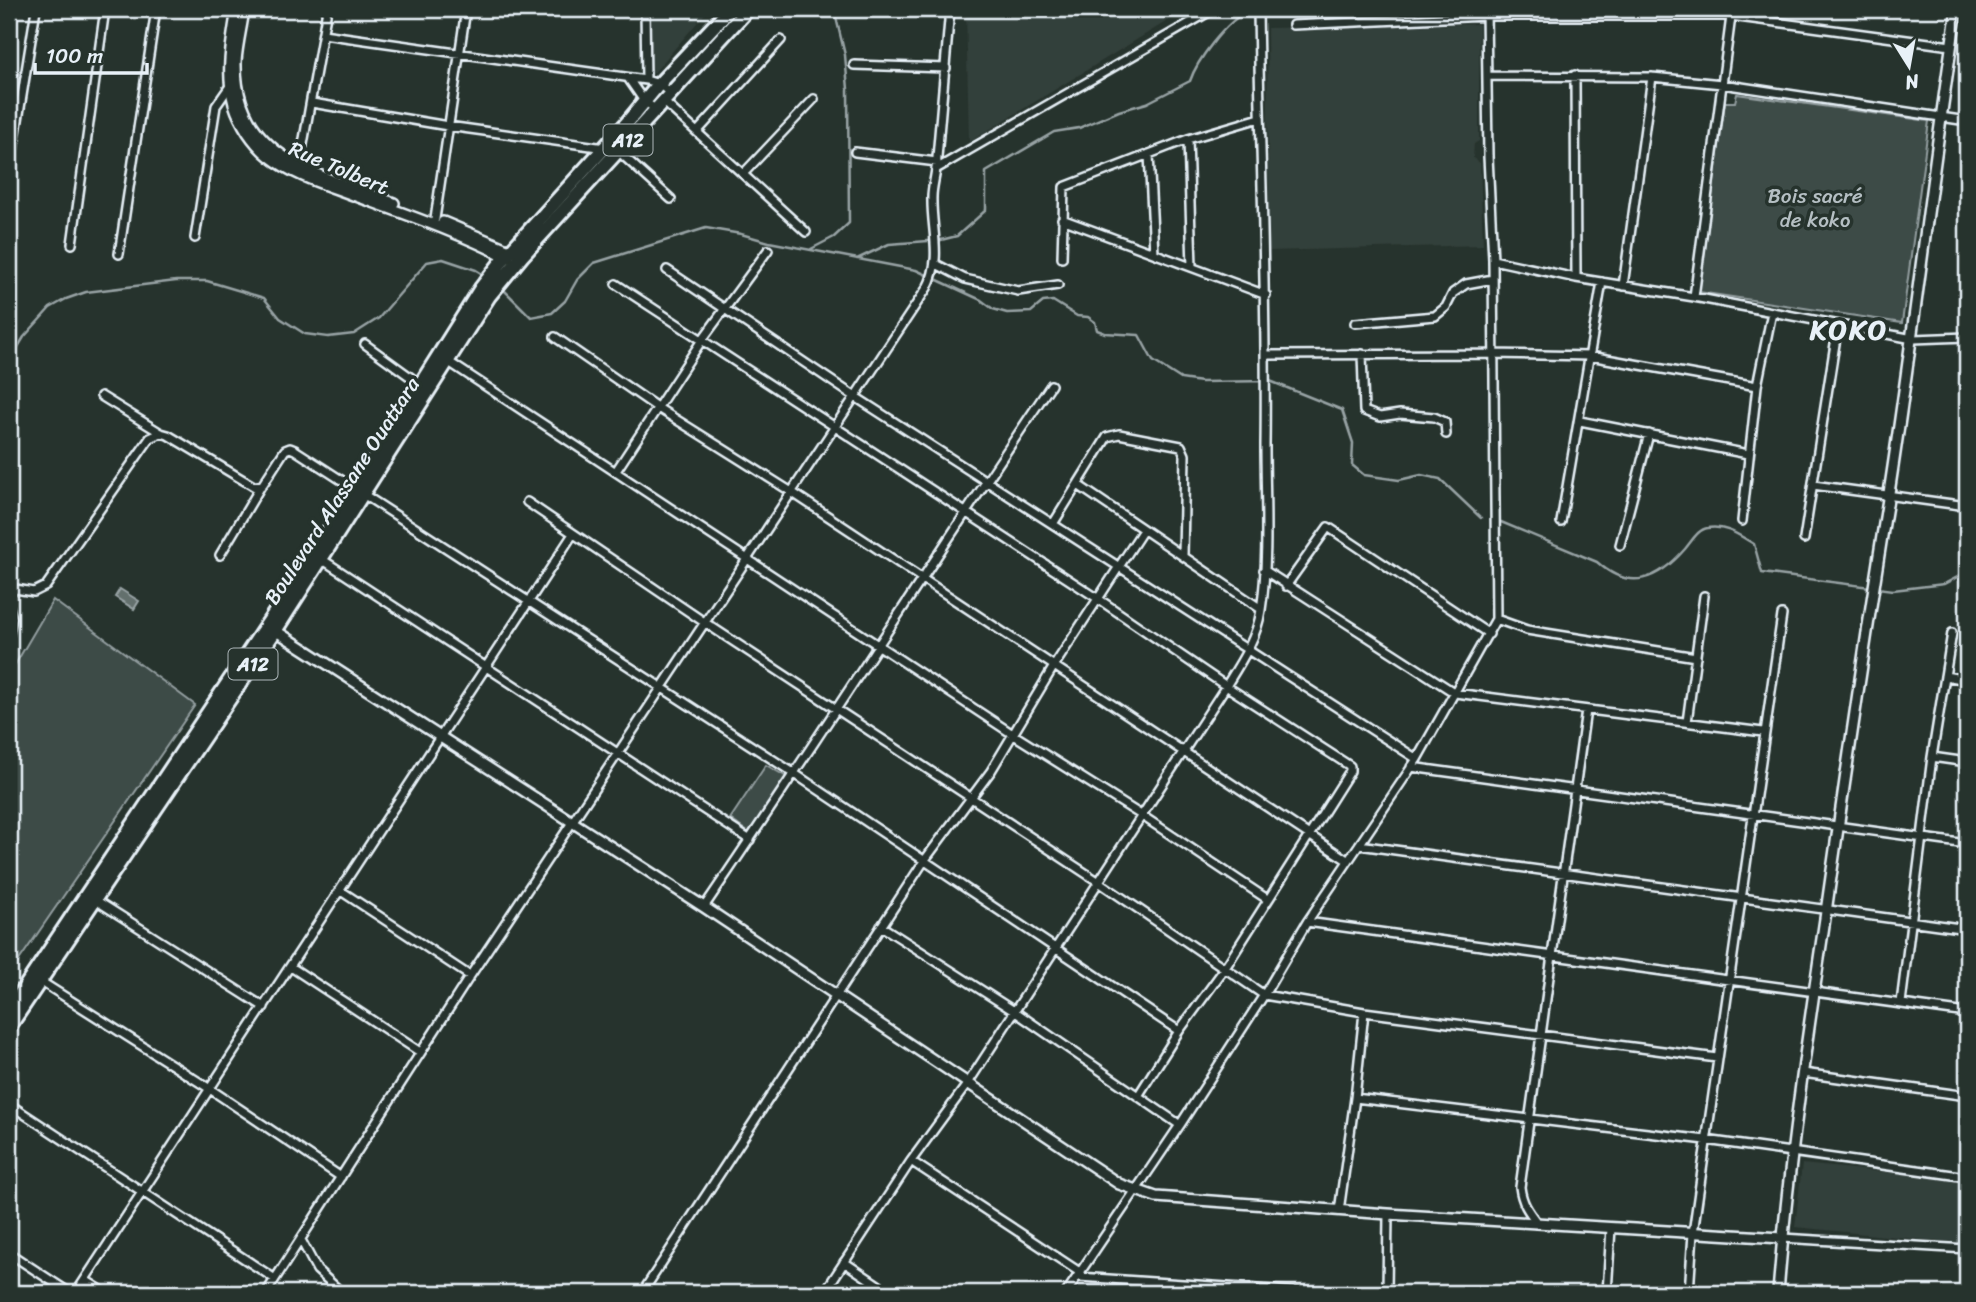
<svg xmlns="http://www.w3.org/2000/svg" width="1976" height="1302" font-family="Sriracha,sans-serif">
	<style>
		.built { fill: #333f3a }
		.green { fill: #3e4b47; stroke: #939ea0; stroke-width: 2 }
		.water { fill: #636f6d; stroke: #98a3a5; stroke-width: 2 }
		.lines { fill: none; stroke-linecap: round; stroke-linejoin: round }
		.stream { stroke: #98a3a5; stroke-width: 2.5 }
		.minor-casing { stroke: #e8f1f8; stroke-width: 12 }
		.tertiary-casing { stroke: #e8f1f8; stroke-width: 14 }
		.primary-casing { stroke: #e8f1f8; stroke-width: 18 }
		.minor { stroke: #26332d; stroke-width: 7 }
		.tertiary { stroke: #26332d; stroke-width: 9 }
		.primary { stroke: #26332d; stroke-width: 12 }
		.labels { text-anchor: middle; stroke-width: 7; stroke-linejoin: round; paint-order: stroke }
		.shield { fill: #26332d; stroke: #aeb8bb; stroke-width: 2 }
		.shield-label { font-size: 19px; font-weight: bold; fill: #e8f1f8 }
		.street-label { font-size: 21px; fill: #e8f1f8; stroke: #26332d }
		.park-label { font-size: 21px; fill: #b5bfc3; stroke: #26332d }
		.district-label { font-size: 28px; font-weight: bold; letter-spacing: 2px; fill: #e8f1f8; stroke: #26332d }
	</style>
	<rect width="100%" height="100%" fill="#26332d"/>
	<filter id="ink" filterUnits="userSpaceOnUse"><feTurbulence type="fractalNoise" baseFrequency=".0143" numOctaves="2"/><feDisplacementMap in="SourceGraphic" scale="14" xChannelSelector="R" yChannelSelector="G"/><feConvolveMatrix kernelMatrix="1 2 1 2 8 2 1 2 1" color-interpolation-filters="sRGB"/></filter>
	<g filter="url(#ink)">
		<!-- built -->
		<path class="built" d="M651,9h58l-57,66z
			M966,9h221l-218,133z
			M1479,24v117l-5,3 -1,14 7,5 3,82 -214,6 -2,-223z
			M1802,1164l165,16v64l-172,-17z"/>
		<!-- green -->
		<path class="green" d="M1737,94l192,27 -27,202 -203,-31 26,-190h10z
			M53,600l142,105 -186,270v-300z
			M766,765l21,12 -38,56 -19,-14z"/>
		<!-- water -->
		<path class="water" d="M120,589l19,12 -5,8 -19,-12z"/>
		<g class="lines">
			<!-- stream -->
			<path class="stream" d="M811,249l23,-12 15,-14 -1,-134 -3,-34 -11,-46
				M857,259l32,-15 52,-4 16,-4 29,-26v-38l68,-40 25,-4 40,-17 28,-8 43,-22c7,-21 36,-59 56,-69
				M501,287l30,30 21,-4 13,-12 12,-21 17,-17 112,-35 35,6 28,8 147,28 65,30 12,9 14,4 24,-1 12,-10 10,-1 24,15 11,1 7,5 2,8 8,3 34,2 14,26 28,18 20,3 69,-1 72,29 11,33 -1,22 12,10 35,5 22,-5 19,4 41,39
				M9,386l6,-34 9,-15 26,-29 16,-9 20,-7 90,-11h31l57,17 16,20 25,16 23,3 26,-3 25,-16 48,-56 16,-3 33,11 8,5
				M1501,522l96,40c33,30 61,18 88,-13 7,-8 13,-20 23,-21 18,-3 32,8 46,16l8,29 131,17 51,-6 23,-12"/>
			<!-- minor casing -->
			<g class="minor-casing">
				<path id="minor" d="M645,9l1,71
					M1293,25l193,-9h245l220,30
					M323,34l323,46 13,4 11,9
					M854,65l92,3
					M1575,75l1,203
					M1488,76l164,1 70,7 245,37
					M628,78l16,23 11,8
					M663,101l143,131
					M312,103l136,23 157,22
					M697,132l84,-92
					M1188,139l4,128
					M618,151l53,48
					M855,152l82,10
					M1149,154l5,99
					M299,167l28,-158
					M936,169l278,-160
					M743,174l71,-75
					M9,176l27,-167
					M435,219l31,-210
					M1062,219l204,76
					M195,238l21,-132 14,-20
					M72,244l33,-235
					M119,254l37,-245
					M1062,258l2,-71 124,-48 72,-21
					M1493,260l83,18 118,19 219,42 54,-2
					M936,264l29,15 53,12 40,-6
					M667,270l187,126 563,363
					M616,284l481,314 129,88 124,80v5l-125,197 -46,63 -41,65
					M1623,286l29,-209
					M1694,297l38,-288
					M1355,323l80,-7 11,-9 7,-14 13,-9 27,-5
					M555,337l103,71 132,83 557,369
					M365,344l55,40
					M1362,354l2,57 16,6 20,-3 34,3 11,5 1,12
					M1266,355l227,-1 97,2 167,30
					M446,360l568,375 127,80 126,84
					M101,396l60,37 7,2 87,52 8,-3 22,-34 5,-2 5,2 500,324 384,257
					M1580,421l168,33
					M616,471l86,-131 66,-90
					M1078,485l183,124
					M1813,485l154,21
					M527,502l177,120 395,260 165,113 100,17 353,46
					M1742,521l15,-135 15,-74
					M1561,522l41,-240
					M1053,524l54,-87 12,-3 62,12 4,9 -2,101
					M1804,539l34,-214
					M1620,545l29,-111
					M220,555l41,-69
					M320,558l430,282
					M1264,570l191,123 308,39
					M1286,586l42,-59 161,107
					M9,588l25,4 12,-6 104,-148 11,-5
					M9,607l3,11 -3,16
					M1496,619l31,11 169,27
					M1945,676l22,4
					M1687,722l17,-126
					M1932,757l35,5
					M1411,767l556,77
					M1359,845l608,84
					M341,891l129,85
					M94,899l170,108
					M704,907c118,-173 230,-349 347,-522
					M1307,922l660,91
					M881,926l133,85 166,114
					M291,967l129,85
					M40,981l170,108 131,88
					M1901,1003l31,-246 20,-124
					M1803,1073l164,23
					M1355,1098l351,42 261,37
					M9,1104l266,175
					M911,1161l170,112
					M1339,1211l16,-113 9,-86
					M1538,1224c-10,-13 -16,-21 -18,-37l66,-477
					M1782,1238l185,11
					M301,1240l16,30 25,23
					M9,1253l61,40
					M844,1262l46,31
					M1079,1277l238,16
					M85,1280l21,13
					M76,1293l497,-759
					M266,1293l204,-317 457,-688c16,-30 4,-59 5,-91 0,-9 3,-19 4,-28l14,-160
					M642,1293l282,-432 67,-90 63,-105 89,-136
					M824,1293l87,-132 57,-78 258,-397c15,-24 31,-48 35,-76 8,-50 4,-114 4,-165 2,-146 -5,-291 -7,-436
					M1066,1293l114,-168 84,-130 43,-73 110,-163 79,-140 -3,-359 -5,-104 -2,-147
					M1387,1293l1,-79
					M1607,1293l4,-65
					M1689,1293l4,-60 89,-618"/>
			</g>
			<!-- tertiary casing -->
			<g class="tertiary-casing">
				<path id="tertiary" d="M237,9c-5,32 -12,63 -3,95 6,19 19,39 35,52 25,20 58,29 87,40 52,19 104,37 153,62
					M244,9c-2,17 -7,35 -8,53 -2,97 85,113 158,141
					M443,222l71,30
					M270,627l434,280 415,277 37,13 232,17 394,24
					M1778,1293c10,-127 29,-255 48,-381 20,-140 40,-280 63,-419 25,-161 43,-323 68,-484"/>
			</g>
			<!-- primary casing -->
			<g class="primary-casing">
				<path id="primary" d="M9,1011l305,-457 167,-266 25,-32 120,-132 33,-40 71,-75
					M9,1027l266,-396 214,-335 33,-40 226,-247"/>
			</g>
			<!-- minor -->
			<use href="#minor" class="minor"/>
			<!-- tertiary -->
			<use href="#tertiary" class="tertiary"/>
			<!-- primary -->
			<use href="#primary" class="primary"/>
		</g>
	</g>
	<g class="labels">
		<!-- shield labels -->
		<g class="shield">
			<rect x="603.5" y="124.5" width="49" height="31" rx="5"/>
			<rect x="228.5" y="648.5" width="49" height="31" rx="5"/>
		</g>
		<g class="shield-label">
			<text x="628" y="147">A12</text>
			<text x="253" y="671">A12</text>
		</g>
		<!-- street labels -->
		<g class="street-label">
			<text transform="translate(339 168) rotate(23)" y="7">Rue Tolbert</text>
			<text transform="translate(342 491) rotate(-57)" y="7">Boulevard Alassane Ouattara</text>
		</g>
		<!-- park labels -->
		<g class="park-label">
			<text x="1815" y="203">Bois sacré<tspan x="1815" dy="24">de koko</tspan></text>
		</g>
		<!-- district labels -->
		<g class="district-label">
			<text x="1849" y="339">KOKO</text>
		</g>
	</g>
	<!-- margin -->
	<rect width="1976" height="1302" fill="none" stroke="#26332d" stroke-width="35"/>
	<rect x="18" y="18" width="1941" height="1267" fill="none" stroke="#e8f1f8" stroke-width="2.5" filter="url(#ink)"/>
	<!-- north arrow -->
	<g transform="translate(1909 66) rotate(169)" stroke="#26332d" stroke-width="5" paint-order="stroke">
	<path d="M0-5L12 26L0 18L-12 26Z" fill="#e8f1f8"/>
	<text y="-10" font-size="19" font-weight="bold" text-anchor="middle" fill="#e8f1f8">N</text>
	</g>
	<!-- scale -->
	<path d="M35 63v10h112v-10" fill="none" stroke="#e8f1f8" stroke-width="3.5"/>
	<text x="46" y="63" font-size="21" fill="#e8f1f8" stroke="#26332d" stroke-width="5" paint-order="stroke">100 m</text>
</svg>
